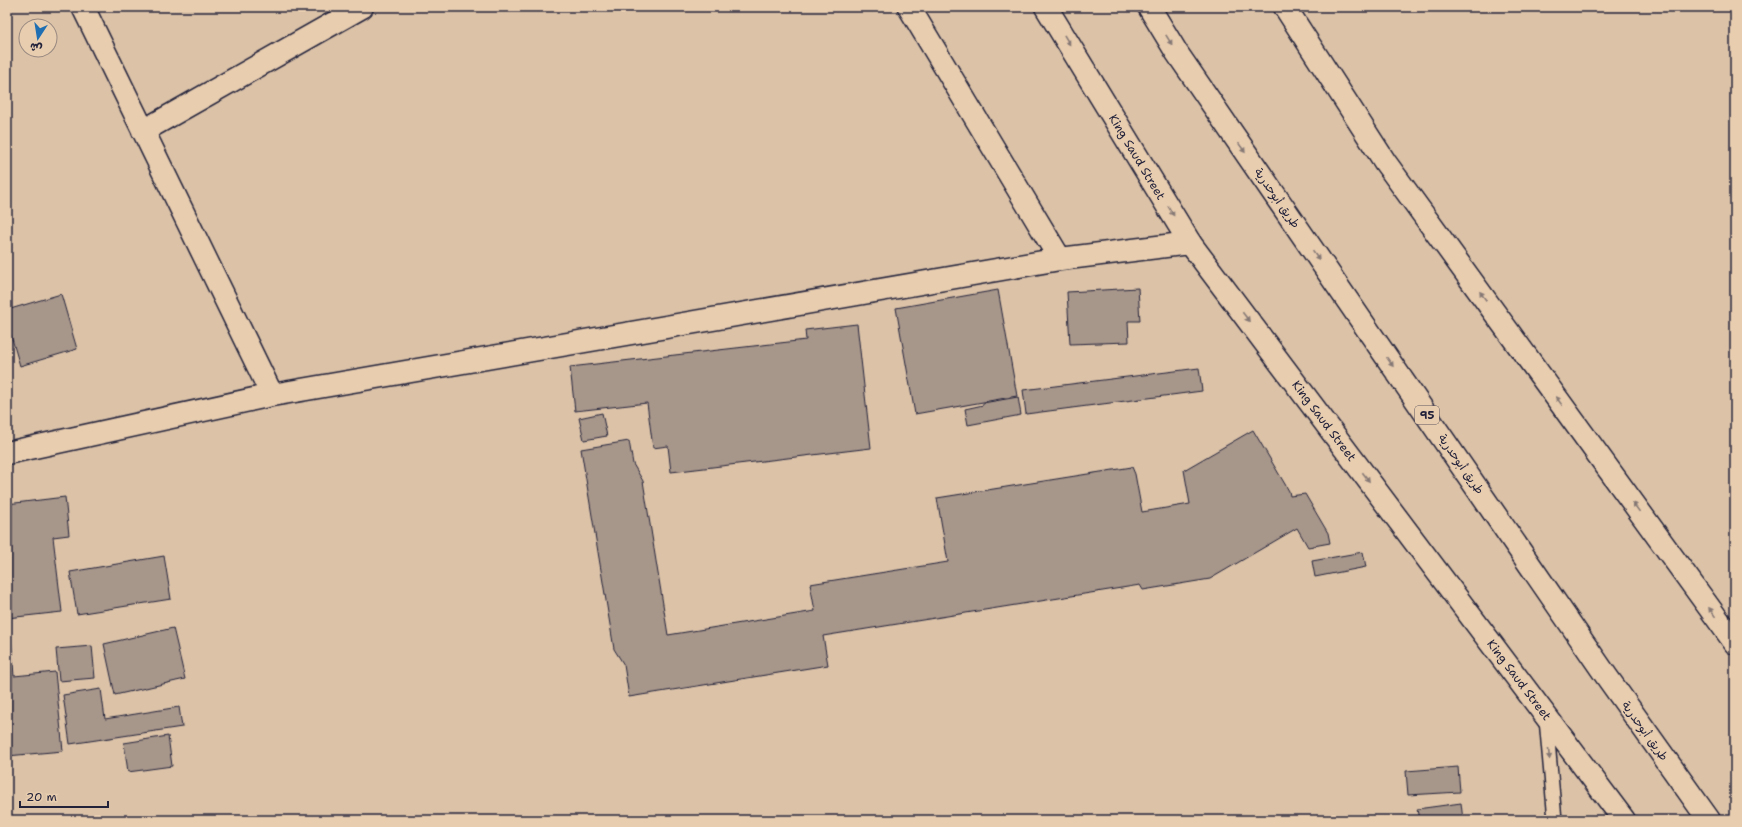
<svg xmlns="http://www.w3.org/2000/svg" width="1742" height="827" font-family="'Shantell Sans','Playpen Sans Arabic',sans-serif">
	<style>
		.building { fill: #a7968a; stroke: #22223b }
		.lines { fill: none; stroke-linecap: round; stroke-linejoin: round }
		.lane-casing { stroke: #22223b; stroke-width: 16 }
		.street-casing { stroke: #22223b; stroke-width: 25 }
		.primary-casing { stroke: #22223b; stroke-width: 25 }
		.highway-casing { stroke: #22223b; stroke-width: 25 }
		.lane { stroke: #e8cdaf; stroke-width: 13 }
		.street { stroke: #e8cdaf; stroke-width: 22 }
		.primary { stroke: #e8cdaf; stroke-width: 22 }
		.highway { stroke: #e8cdaf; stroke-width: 22 }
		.oneway { fill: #857875 }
		.labels { text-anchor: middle; stroke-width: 3; stroke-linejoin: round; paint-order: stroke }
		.shield { fill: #e8cdaf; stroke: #5d555e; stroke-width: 1 }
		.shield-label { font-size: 11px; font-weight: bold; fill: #22223b }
		.street-label { font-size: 12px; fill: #22223b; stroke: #e8cdaf }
	</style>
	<rect width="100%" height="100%" fill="#dcc3a8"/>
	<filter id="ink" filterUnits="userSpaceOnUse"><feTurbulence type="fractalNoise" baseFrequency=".025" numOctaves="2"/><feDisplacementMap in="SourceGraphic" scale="8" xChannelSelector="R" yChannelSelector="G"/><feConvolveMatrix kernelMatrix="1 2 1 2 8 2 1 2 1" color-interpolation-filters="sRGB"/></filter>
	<g filter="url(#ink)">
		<!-- building -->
		<path class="building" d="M1138,288l2,33h-12l1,21 -59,2 -3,-52z
			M998,290l19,106 -102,18 -19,-106z
			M61,294l16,55 -57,17 -13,-44v-12z
			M857,324l14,124 -200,24 -3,-26 -15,2 -6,-45 -72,8 -5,-44 236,-27 -1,-10z
			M1199,368l3,23 -176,23 -3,-24z
			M1018,397l3,18 -53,10 -3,-16 18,-4v-2z
			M602,413l5,23 -23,4 -5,-22z
			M1253,430l36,61 1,5 15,-2 23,39 2,10 -22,4 -11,-19 -87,51 -67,11 -3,-5 -317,51 5,29 -199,32 -5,-32 -10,-16 -33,-200 48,-8 4,23 10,17 25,154 147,-24 -5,-27 138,-22 -11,-64 195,-31 3,7 7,38 48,-8 -6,-34z
			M65,497l4,38 -16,2 9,75 -55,6v-114z
			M1363,552l3,15 -51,10 -3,-16z
			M164,556l7,43 -94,15 -7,-42z
			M173,628l12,51 -70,16 -11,-51z
			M7,637h4l3,39 41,-4 8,79 -56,5z
			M92,646l3,32 -36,3 -3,-32z
			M101,689l4,30 74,-12 3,20 -112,17 -7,-49z
			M168,736l4,30 -44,6 -4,-29z
			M1458,767l2,25 -52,3 -2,-24z
			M1461,803l2,17h-44l-2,-11z"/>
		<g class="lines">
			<!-- lane casing -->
			<g class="lane-casing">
				<path id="lane" d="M1546,719l9,101"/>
			</g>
			<!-- street casing -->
			<g class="street-casing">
				<path id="street" d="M83,7l189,388
					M909,7l151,252
					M143,131l219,-124
					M7,453l265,-58 788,-136 130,-16"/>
			</g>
			<!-- primary casing -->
			<g class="primary-casing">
				<path id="primary" d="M1046,7l144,236 434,577"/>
			</g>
			<!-- highway casing -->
			<g class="highway-casing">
				<path id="highway" d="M1149,7l28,46 430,624 102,143
					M1285,7l100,155 350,481"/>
			</g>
			<!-- lane -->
			<use href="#lane" class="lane"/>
			<!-- street -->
			<use href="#street" class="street"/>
			<!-- primary -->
			<use href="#primary" class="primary"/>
			<!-- highway -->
			<use href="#highway" class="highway"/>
		</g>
		<!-- one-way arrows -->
		<defs><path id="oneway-solid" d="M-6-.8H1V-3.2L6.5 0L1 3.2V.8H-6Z"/></defs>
		<g class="oneway">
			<use href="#oneway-solid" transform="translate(1067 40) rotate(59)"/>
			<use href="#oneway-solid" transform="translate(1169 40) rotate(58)"/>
			<use href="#oneway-solid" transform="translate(1242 148) rotate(55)"/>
			<use href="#oneway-solid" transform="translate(1171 211) rotate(59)"/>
			<use href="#oneway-solid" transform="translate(1316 255) rotate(55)"/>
			<use href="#oneway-solid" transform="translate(1483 296) rotate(-126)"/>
			<use href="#oneway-solid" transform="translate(1246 317) rotate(53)"/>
			<use href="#oneway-solid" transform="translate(1390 362) rotate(55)"/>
			<use href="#oneway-solid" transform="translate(1559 401) rotate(-126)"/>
			<use href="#oneway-solid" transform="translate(1366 477) rotate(53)"/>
			<use href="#oneway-solid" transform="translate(1636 507) rotate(-126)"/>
			<use href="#oneway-solid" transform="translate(1712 612) rotate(-126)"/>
			<use href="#oneway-solid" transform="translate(1549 754) rotate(84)"/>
		</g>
	</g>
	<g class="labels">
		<!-- shield labels -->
		<rect class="shield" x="1415" y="406" width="24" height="18" rx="3"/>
		<g class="shield-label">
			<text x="1427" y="419">95</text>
		</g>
		<!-- street labels -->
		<g class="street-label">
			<text transform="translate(1137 157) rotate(59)" y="4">King Saud Street</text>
			<text transform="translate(1277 198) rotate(55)" y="4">طريق أبوحدرية</text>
			<text transform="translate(1324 421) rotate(53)" y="4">King Saud Street</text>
			<text transform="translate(1461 464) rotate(55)" y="4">طريق أبوحدرية</text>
			<text transform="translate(1519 680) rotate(53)" y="4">King Saud Street</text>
			<text transform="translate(1645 731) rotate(54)" y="4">طريق أبوحدرية</text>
		</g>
	</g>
	<!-- margin -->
	<rect width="1742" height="827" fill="none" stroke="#e8cdaf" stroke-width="24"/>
	<rect x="12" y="12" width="1718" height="803" fill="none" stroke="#22223b" stroke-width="1.5" filter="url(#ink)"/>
	<!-- north arrow -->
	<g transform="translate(38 38) rotate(192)"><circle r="19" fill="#e8cdaf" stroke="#998981"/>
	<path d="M0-3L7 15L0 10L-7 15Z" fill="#1f6fb2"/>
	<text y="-6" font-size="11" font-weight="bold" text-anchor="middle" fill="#22223b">ش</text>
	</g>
	<!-- scale -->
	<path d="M20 801v6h88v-6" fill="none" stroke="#22223b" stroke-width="2"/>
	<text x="26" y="801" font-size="12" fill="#22223b" stroke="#e8cdaf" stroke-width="3" paint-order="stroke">20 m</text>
</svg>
